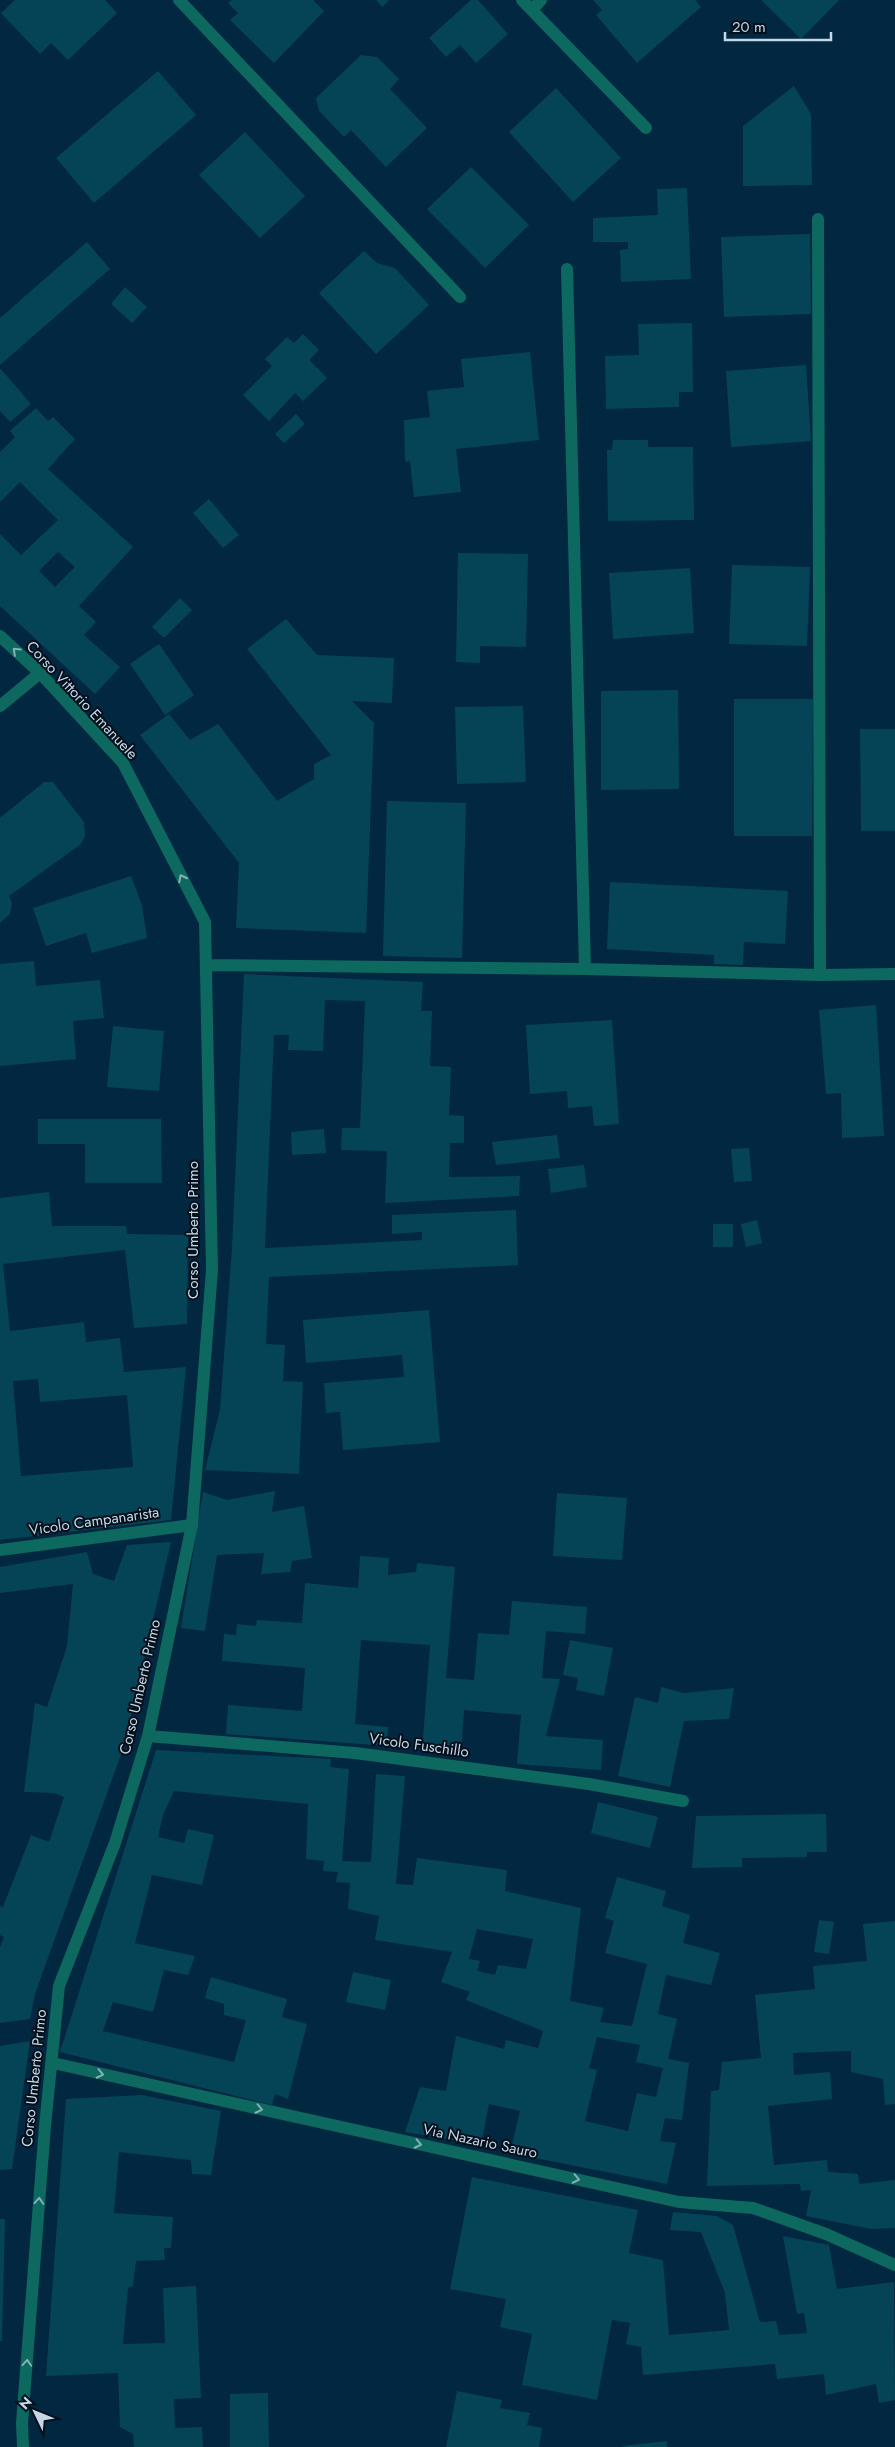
<svg xmlns="http://www.w3.org/2000/svg" width="895" height="2447" font-family="Jost,sans-serif">
	<style>
		.building { fill: #054456; fill-rule: evenodd }
		.lines { fill: none; stroke-linecap: round; stroke-linejoin: round }
		.lane { stroke: #0d695f; stroke-width: 12 }
		.street { stroke: #0d695f; stroke-width: 12 }
		.oneway { stroke: #84b0b7 }
		.labels { text-anchor: middle; stroke-width: 4; stroke-linejoin: round; paint-order: stroke }
		.street-label { font-size: 15px; fill: #c4d7e7; stroke: #030f1a }
	</style>
	<rect width="100%" height="100%" fill="#022740"/>
	<!-- building -->
	<path class="building" d="M15,0h90l12,13 -49,47 -17,-17 -11,11 -39,-41z
		M232,0h81l11,11 -50,52 -44,-43 8,-7 -10,-10z
		M376,0h13l-7,7z
		M471,0h7l30,34 -32,29 -16,-18 -14,12 -17,-19z
		M593,0h102l6,7 -64,56 -41,-48 6,-5z
		M761,0h78l-38,39z
		M361,55l16,2 22,22 -9,10 37,39 -41,39 -35,-37 -7,7 -25,-26 -3,-13z
		M158,71l38,44 -102,88 -38,-45z
		M794,86l17,28 1,71 -69,1v-60z
		M556,88l65,70 -48,44 -64,-70z
		M245,132l60,64 -45,42 -61,-63z
		M471,167l58,58 -44,43 -58,-59z
		M687,188l4,91 -70,3 -1,-32 8,-1v-7h-35v-24l65,-3 -1,-26z
		M810,234l1,80 -87,3 -3,-80z
		M87,242l23,27 -110,96v-47z
		M364,251l13,12 18,5 34,37 -53,49 -57,-61z
		M125,287l22,20 -15,16 -21,-19z
		M692,323l1,69h-14v15l-73,2 -1,-53 34,-1 -1,-31z
		M303,334l16,16 -10,10 18,18 -24,23 -8,-8 -26,28 -26,-26 29,-29 -7,-7 22,-22 7,6z
		M530,352l9,88 -83,9 5,43 -47,5 -4,-36 -5,1 -1,-42 26,-3 -3,-26 37,-4 -3,-28z
		M806,365l5,76 -80,6 -5,-76z
		M0,368l31,36 -21,18 -10,-11z
		M36,408l12,13 5,-4 22,22 -27,30 85,78 -54,59 17,16 -12,13 36,32 -25,27 -95,-88v-72l21,21 37,-35 -38,-38 -20,20v-50l15,-15 -5,-6zM58,552l17,15 -20,20 -16,-16z
		M296,414l9,10 -21,19 -9,-9z
		M613,440h35v7h45l1,73 -86,1 -1,-71h5z
		M209,499l30,36 -16,13 -30,-35z
		M458,553l70,1 -2,93 -46,-1v17l-24,-1z
		M732,565l78,2 -3,79 -78,-2z
		M690,568l4,65 -81,6 -4,-66z
		M180,598l12,12 -28,28 -12,-11z
		M286,619l31,36 77,3 -2,45 -40,-2 22,22 -8,210 -130,-5 3,-65 -99,-128 29,-21 21,26 28,-16 59,77 37,-22v-15l17,-9 -84,-106z
		M159,644l35,51 -29,20 -35,-51z
		M678,690l1,99 -78,1v-99z
		M734,699h79l-1,137h-78z
		M523,706l3,76 -69,2 -2,-77z
		M860,729h35v102h-34z
		M44,782h9l31,40 1,14 -4,8 -72,52 3,7 -2,11 -10,9v-105z
		M387,801l79,2 -4,155 -79,-2z
		M131,876l11,29 5,33 -55,15 -6,-20 -40,13 -13,-38z
		M610,882l178,9 -3,53 -41,-2 -1,23 -29,-1v-9l-107,-6z
		M34,961l2,25 64,-6 4,38 -31,3 3,38 -76,7v-102z
		M244,974l179,8 -2,29h11l-2,55 21,1 -2,48 15,1v27h-14l-1,34 71,-1 -1,20 -134,7 2,-52 -46,-1 1,-22h18l5,-127 -40,-1 -2,51 -35,-1 1,-15h-15l-9,213 157,-8v-8l-30,2v-19l124,-5 2,55 -249,12 -3,67 19,1 -2,36 20,1 -4,92 -94,-4 15,-60 12,-162z
		M876,1005l8,131 -42,2 -1,-45 -15,1 -7,-84z
		M612,1020l7,104 -25,2 -2,-20 -24,2 -1,-17 -37,3 -4,-69z
		M113,1026l51,5 -5,60 -52,-4z
		M38,1119h123l1,64h-77v-39h-47z
		M324,1129l2,24 -34,2 -1,-23z
		M557,1135l3,23 -64,7 -4,-23z
		M749,1148l3,33 -18,1 -3,-33z
		M584,1165l3,22 -36,6 -3,-24z
		M49,1192l3,34h74l1,8 61,1 -1,89 -53,4 -9,-78 -122,14 7,67 74,-9 2,20 34,-4 4,34 62,-5 -15,153 -171,20v-342zM38,1379l2,23 87,-7 6,72 -112,9 -8,-95z
		M757,1220l5,23 -16,4 -5,-23z
		M713,1224h20v23h-20z
		M429,1310l11,132 -97,8 -3,-38 -14,1 -2,-30 80,-6 -2,-22 -96,8 -3,-43z
		M275,1491l-3,21 32,-6 8,52 -20,3 -2,11 -29,2 3,-21 -47,2 -12,76 -24,-3 22,-136 24,8z
		M557,1493l70,5 -5,62 -69,-4z
		M171,1542l-47,204 -89,248 -5,25 -30,4v-76l4,-10 -4,-2v-29l3,1 28,-72 18,7 15,-45 -10,-4 -30,-1 11,-89 12,4 20,-61 6,-62 -73,9v-26l87,-15 6,22 21,7 13,-36z
		M360,1556l29,2 -1,17 28,-3 1,-9 38,4 -9,111 28,2 4,-47 31,2 3,-34 75,6 -2,27 -39,-3 -4,47 18,1 -14,57 57,4 -2,30 -84,-6 4,-49 -57,-5 -3,43 -39,-2 8,-106 -69,-5 -6,84 33,3 -1,19 -161,-12 2,-29 74,6 3,-43 -83,-7 2,-27 12,1 1,-11 19,2 1,-6 45,3 3,-40 53,5z
		M570,1640l43,8 -9,48 -28,-6 2,-12 -15,-3z
		M661,1687l23,6 50,-5 -5,31 -45,2 -14,66 -52,-11 17,-79 23,6z
		M156,1750l175,9 -1,8 19,2 -7,92 29,1 5,-88 29,2 -9,108 17,1 4,-27 90,12 -2,21 76,17 -11,93 34,7 -4,14 32,4 15,-62 -42,-11 9,-32 -9,-3 12,-41 49,14 -4,15 28,9 -7,28 37,10 -9,32 -45,-10 -8,39 19,5 -9,40 21,4 -7,57 -17,-2 -5,23 16,2 -9,41 -157,-31 10,-42 -31,-7 -8,41 -76,-13 15,-45 26,4 10,-55 48,13 2,-9 32,8 5,-17 -77,-31 4,-8 -29,-10 11,-30 -77,-12 4,-24 -31,-7 2,-26 -14,-1 2,-10 -15,-1 1,-10 -18,-2 2,-55 -134,-13 -11,24 -5,22 26,6 4,-14 26,6 -12,50 -50,-10 -17,68 60,13 -7,19 -24,-5 -11,42 -40,-10 -10,29 131,31 12,-42 -22,-5v-11l-19,-6 6,-21 76,22 -5,18 25,7 -19,75 -13,-5 -3,11 -212,-53zM477,1929l56,10 -7,30 -28,-4 -3,10 -18,-4 3,-10 -11,-2zM597,2037l43,8 -4,17 27,6 -7,29 -19,-4 -9,38 -43,-10 12,-51 -8,-2z
		M598,1802l60,15 -8,31 -59,-15z
		M826,1814l1,38h-20v5l-65,1v9l-50,1 4,-52z
		M819,1920l15,2 -5,32 -15,-2z
		M895,1921v183l-10,1 -2,-26 -32,-7v-21l-58,2 1,22 36,-3 2,27 -64,7 6,59 53,-5 1,12 30,2 1,10 36,-4v48l-24,1 -65,-13 5,-26 -10,1 -1,-7 -93,2 4,-95 8,-1 3,-28 39,-4 -6,-63 60,-6 -2,-23 54,-5 -4,-37z
		M353,1972l38,8 -6,30 -39,-8z
		M30,2041l-18,128 -12,1v-124z
		M142,2095l79,16 -10,64 -19,-1 -1,-14 -72,-8 -5,61 59,4 -2,31h-7l1,12 -29,1 -3,25 -5,2 -5,56 42,-1 -2,-55 33,-2 5,112 -27,1 1,29 27,-1 1,20h-69l-1,-13 -13,-7 -2,-54 -72,3 20,-277z
		M472,2177l166,33 -9,43 34,7 6,75 60,-5 -4,-37 -24,-61 -31,-2 3,-18 44,4 16,9 27,97 16,-1 3,14 28,-2 -3,-20 -7,1 -14,-78 46,9 8,44 57,-7 1,118 -16,3 -3,-19 -50,11 -2,-21 -47,5 -2,-15 -132,11 -2,-28 -15,-3 4,-21 -18,-3 -15,80 -75,-15 10,-51 -32,-7 6,-28 -56,-10z
		M0,2219h5l-3,122h-2z
		M457,2391l45,9 -2,8 30,5 -3,12 15,3 -3,19h-93z
		M268,2393l1,54h-39v-53z
		M667,2441v6h-43l-1,-1z"/>
	<g class="lines">
		<!-- lane -->
		<path class="lane" d="M0,1550l192,-25"/>
		<!-- street -->
		<path class="street" d="M179,0l281,297
			M522,0l124,128
			M532,10l9,-10
			M818,219l2,756
			M567,269l18,700
			M0,636l40,37 83,90 82,159 7,348 -20,255 -44,211 -33,107 -56,143 -14,140 -23,297 1,24
			M0,706l40,-33
			M206,965l379,4 235,6 75,-1
			M148,1736l207,17 234,31 94,17
			M53,2063l626,139 74,6 73,26 69,31"/>
	</g>
	<!-- one-way arrows -->
	<defs><path id="oneway-chevron" d="M-2-3.5L2.5 0L-2 3.5" fill="none" stroke-width="1.6" stroke-linecap="round" stroke-linejoin="round" transform="scale(1.25)"/></defs>
	<g class="oneway">
		<use href="#oneway-chevron" transform="translate(16 651) rotate(-137)"/>
		<use href="#oneway-chevron" transform="translate(182 878) rotate(-117)"/>
		<use href="#oneway-chevron" transform="translate(100 2074) rotate(12)"/>
		<use href="#oneway-chevron" transform="translate(259 2109) rotate(12)"/>
		<use href="#oneway-chevron" transform="translate(418 2144) rotate(12)"/>
		<use href="#oneway-chevron" transform="translate(576 2179) rotate(12)"/>
		<use href="#oneway-chevron" transform="translate(39 2201) rotate(-86)"/>
		<use href="#oneway-chevron" transform="translate(27 2363) rotate(-86)"/>
	</g>
	<g class="labels">
		<!-- street labels -->
		<g class="street-label">
			<text transform="translate(82 700) rotate(47)" y="5">Corso Vittorio Emanuele</text>
			<text transform="translate(193 1230) rotate(-90)" y="5">Corso Umberto Primo</text>
			<text transform="translate(94 1521) rotate(-8)" y="5">Vicolo Campanarista</text>
			<text transform="translate(140 1687) rotate(-77)" y="5">Corso Umberto Primo</text>
			<text transform="translate(419 1745) rotate(8)" y="5">Vicolo Fuschillo</text>
			<text transform="translate(34 2078) rotate(-84)" y="5">Corso Umberto Primo</text>
			<text transform="translate(480 2141) rotate(12)" y="5">Via Nazario Sauro</text>
		</g>
	</g>
	<!-- north arrow -->
	<g transform="translate(35 2412) rotate(313)" stroke="#030f1a" stroke-width="4" paint-order="stroke">
	<path d="M0-4L9 19L0 12L-9 19Z" fill="#c4d7e7"/>
	<text y="-8" font-size="14" font-weight="bold" text-anchor="middle" fill="#c4d7e7">N</text>
	</g>
	<!-- scale -->
	<path d="M725 32v8h106v-8" fill="none" stroke="#c4d7e7" stroke-width="2.5"/>
	<text x="732" y="32" font-size="15" fill="#c4d7e7" stroke="#030f1a" stroke-width="4" paint-order="stroke">20 m</text>
</svg>
